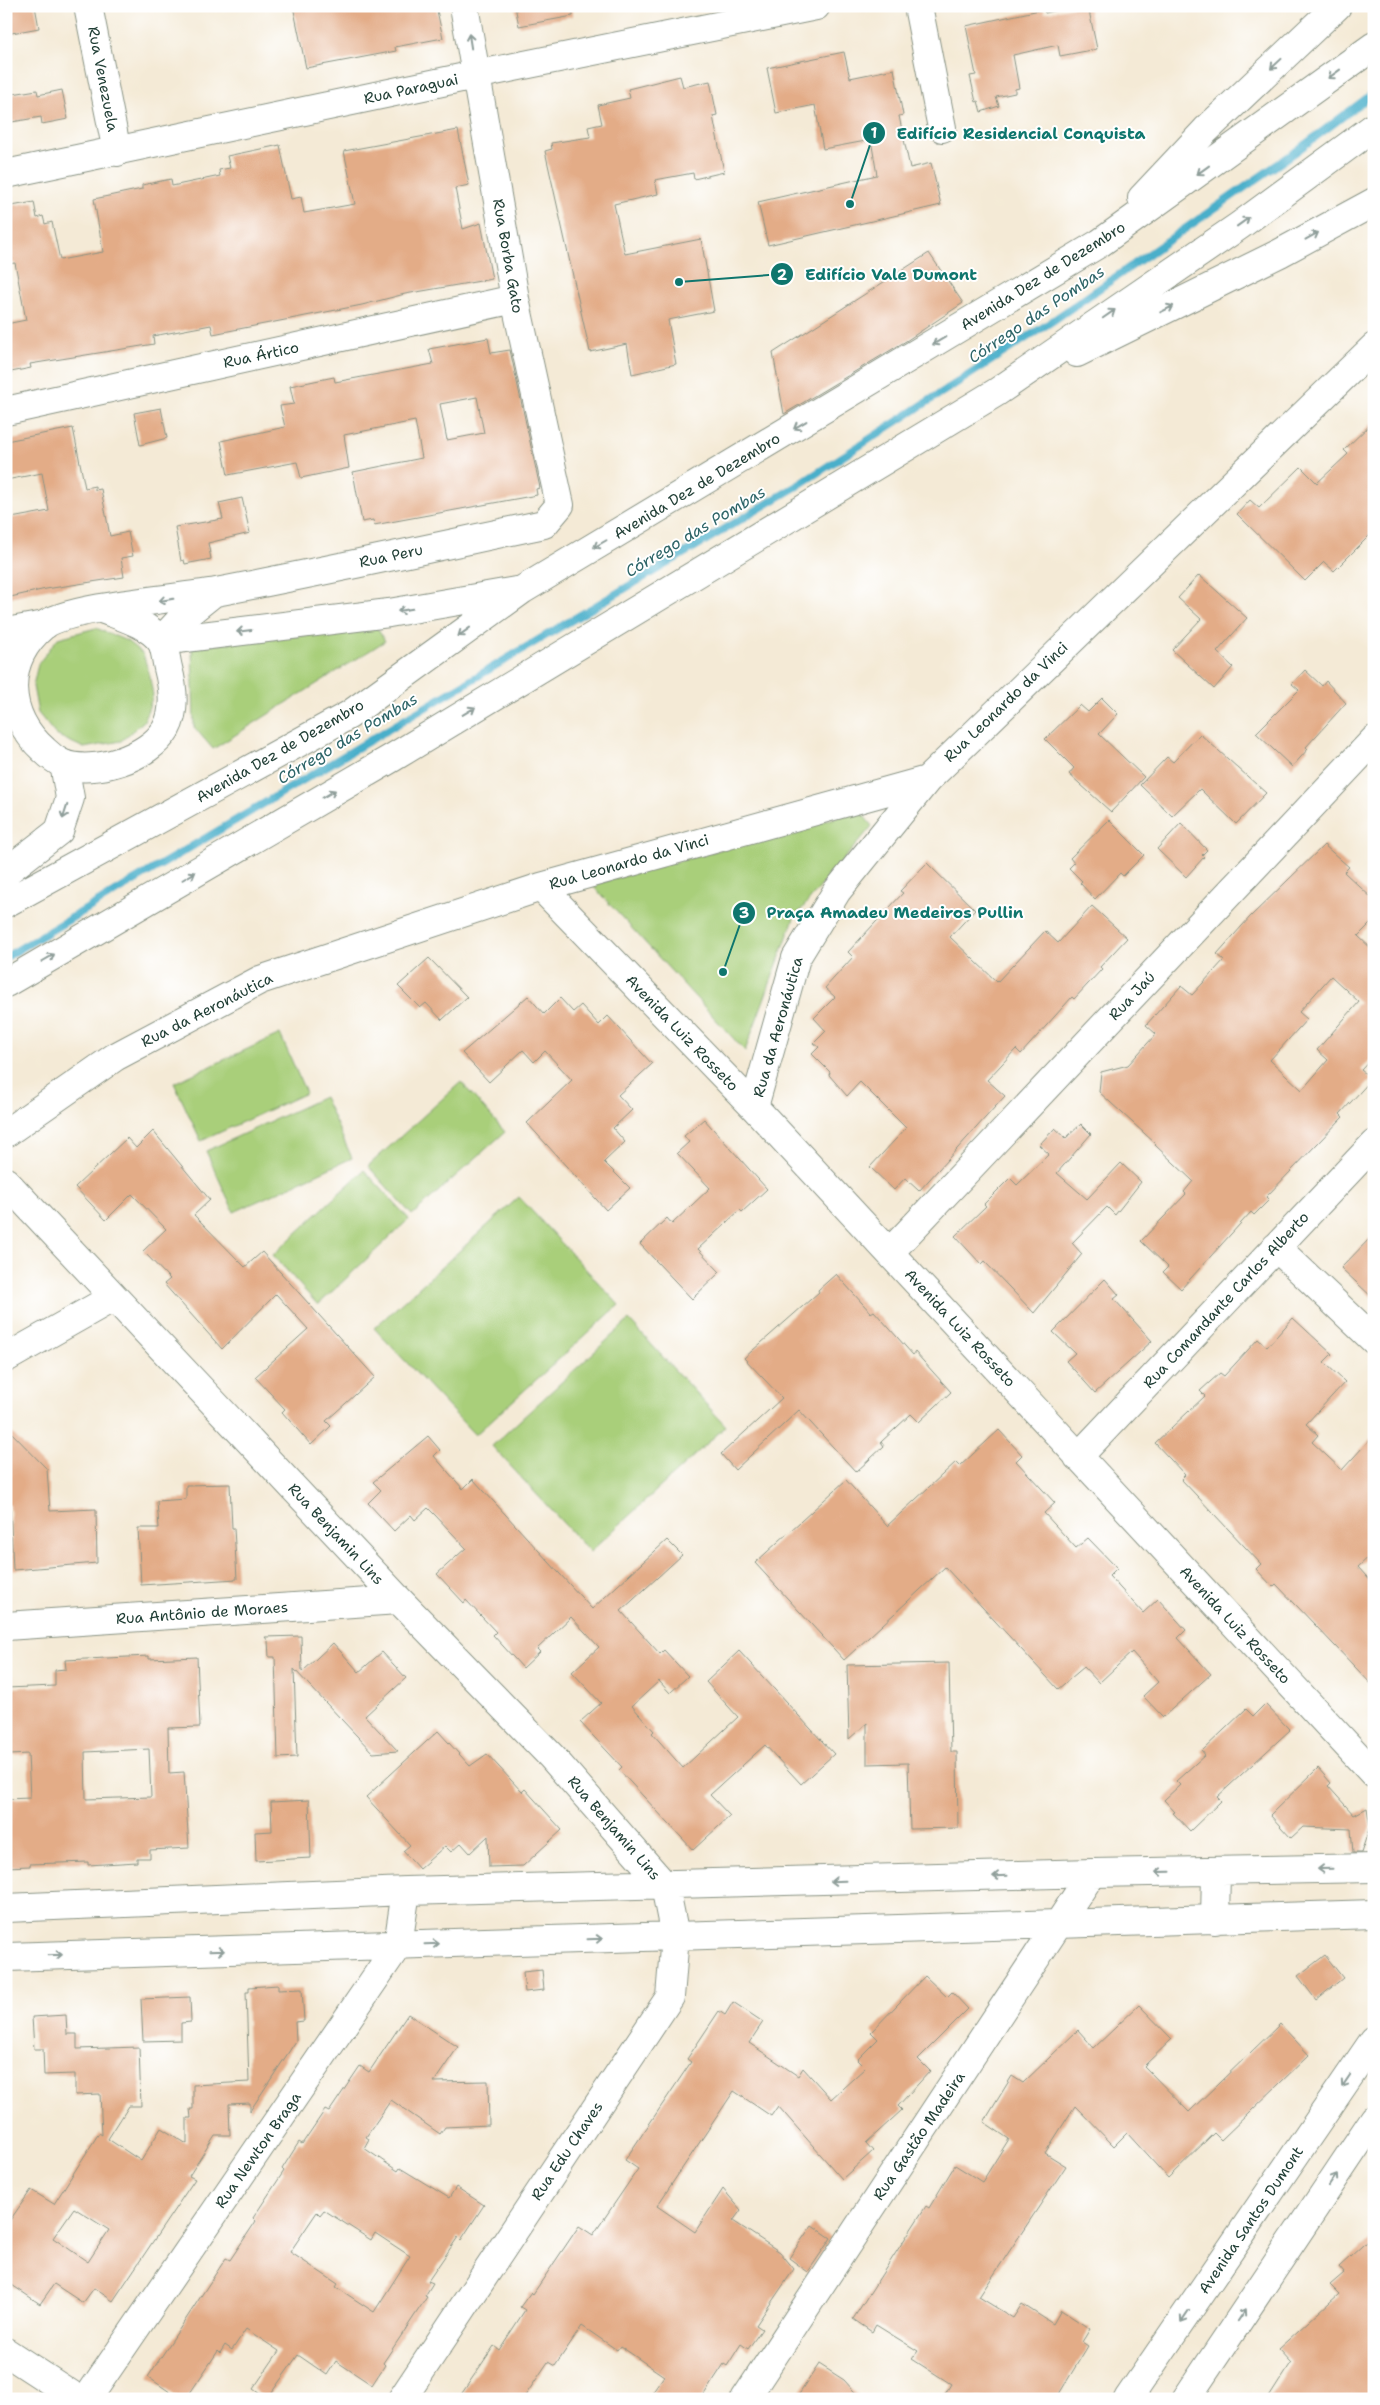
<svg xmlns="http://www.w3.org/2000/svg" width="1380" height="2405" font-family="'Shantell Sans',sans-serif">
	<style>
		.green { fill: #a9cf7a; stroke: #648657 }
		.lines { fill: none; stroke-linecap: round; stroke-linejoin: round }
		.stream { stroke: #4aafca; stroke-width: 8 }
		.building { fill: #e3ac87; fill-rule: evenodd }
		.minor-casing { stroke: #8a9485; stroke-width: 30 }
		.major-casing { stroke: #8a9485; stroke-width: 30 }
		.highway-casing { stroke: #8a9485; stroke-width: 30 }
		.minor { stroke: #fff; stroke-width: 28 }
		.major { stroke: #fff; stroke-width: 28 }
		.highway { stroke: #fff; stroke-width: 28 }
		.oneway { stroke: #8f9e9a }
		.labels { text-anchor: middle; stroke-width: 4; stroke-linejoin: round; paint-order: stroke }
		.street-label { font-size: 15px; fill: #1f3d34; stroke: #fff }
		.water-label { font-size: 16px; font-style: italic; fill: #2e6568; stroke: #fff }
		.leader { fill: none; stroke: #0f766e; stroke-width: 2 }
		.callout-dot { fill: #0f766e; stroke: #fff; stroke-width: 2 }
		.mark-label { font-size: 15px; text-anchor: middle; font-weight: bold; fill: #fff }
		.callout-label { font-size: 16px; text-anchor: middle; font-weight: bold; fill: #0f766e; stroke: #fff; stroke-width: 4; stroke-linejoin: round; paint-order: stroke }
	</style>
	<rect width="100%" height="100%" fill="#fff"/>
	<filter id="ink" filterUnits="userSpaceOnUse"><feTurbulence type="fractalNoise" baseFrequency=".02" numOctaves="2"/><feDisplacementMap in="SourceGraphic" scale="10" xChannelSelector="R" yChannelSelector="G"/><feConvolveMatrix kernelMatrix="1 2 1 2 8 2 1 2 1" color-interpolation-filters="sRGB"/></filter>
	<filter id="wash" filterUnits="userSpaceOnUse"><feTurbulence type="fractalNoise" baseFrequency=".0096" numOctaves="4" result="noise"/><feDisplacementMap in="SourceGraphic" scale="20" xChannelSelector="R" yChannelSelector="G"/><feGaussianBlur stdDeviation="1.12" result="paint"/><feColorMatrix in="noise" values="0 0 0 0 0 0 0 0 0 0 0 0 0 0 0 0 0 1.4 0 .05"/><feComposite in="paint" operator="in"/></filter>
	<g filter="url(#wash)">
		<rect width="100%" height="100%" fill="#f4ead6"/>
		<!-- green -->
		<path class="green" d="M96,628l31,13 16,13 6,19 4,22 -9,26 -23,20 -37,7 -28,-13 -18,-22 -5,-27 5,-22 20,-26z
			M377,628l8,13 -172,108 -19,-22 -2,-80z
			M860,811l12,15 -78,92 -49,133 -153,-166z
			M280,1034l26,59 -105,48 -27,-58z
			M461,1082l44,50 -93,83 -44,-49z
			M324,1097l28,61 -118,54 -28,-61z
			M364,1170l45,49 -91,86 -45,-50z
			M519,1197l100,108 -144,130 -101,-107z
			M629,1320l97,106 -136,126 -98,-106z"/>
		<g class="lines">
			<!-- stream -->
			<path class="stream" d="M6,957l791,-471 254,-164 243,-169 80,-60"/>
		</g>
		<g id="blocks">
			<!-- building -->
			<path class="building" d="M6,6h29l4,22 -33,6z
				M293,6h143l7,32 -48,9 1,4 -90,17z
				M515,6h57l1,10 -54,10z
				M1077,6h11l9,43 -37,7 -2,-11 -45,10 6,33 -4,1v4l-19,4 3,9 -18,6 -3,-11 -2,1 -6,-26 6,-1 -10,-49 78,-17 1,4z
				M844,52l6,26 44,-9 9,46 -4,1 11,52 21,-5 10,42 -173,40 -10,-43 119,-27 -6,-35 -48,9 -8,-44 -39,8 -9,-45z
				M680,76l3,11 27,-6 7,34 -4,1 11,56 -30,7 -1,-6 -38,7 3,14 -44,10 11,50 76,-15 13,72 -46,9 8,44 -44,10 -5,-30 -37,8 -45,-201 7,-2 -1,-6 39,-6 -2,-10 14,-3 -4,-19 32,-7 -2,-9z
				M37,90l1,5 24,-5 6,29 -26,5 -1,-7 -35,6v-28z
				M458,130l11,55 -14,3 8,41 18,-6 11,56 -87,15 -43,11 -149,29 -2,-9 -58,11 1,8 -124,20 1,4 -25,5v-49l20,-4 -11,-57 -9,1v-57l28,-5 3,16 6,-2 2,8 7,-2 8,38 43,-8 -9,-53 48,-10v-4l29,-6 1,7 48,-10 -1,-6 11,-2 -3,-12 53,-11 11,54 10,-2 3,16 51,-9 -11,-53z
				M929,253l34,50 -57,38 -122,73 -11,-61z
				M488,338l3,15 19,-3 30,138 -4,1 1,6 -163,30 -1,-5 -11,2 -9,-50 69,-14 -7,-37 -71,14 5,33 -48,10 -4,-16 -69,13 -7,-34 64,-14 -5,-21 14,-2 -4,-18 44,-9 1,5 98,-18 -4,-15zM477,397l7,36 -37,7 -7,-36z
				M161,408l6,30 -27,7 -6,-32z
				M1374,421v110l-40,40 -10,-9 -19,19 -68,-67 13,-14 9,8 42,-41 16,16 31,-29 -4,-4z
				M73,428l12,60 10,-2v4l6,-1 9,47 18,-4 5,24 -12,2 3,19 -78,12 -40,9v-79l43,-8 -7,-38 -36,7v-39z
				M242,498l8,35 -42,10 3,16 -26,5 -1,-4 -3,1 -6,-34 48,-8 -4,-16z
				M1199,575l48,43 -30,34 16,15 -19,22 -42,-39 29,-31 -23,-21z
				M1305,670l17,16 4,-5 20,22 -40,44 2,2 -16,18 -36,-34 43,-43 -7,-6z
				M1102,698l16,16 -19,20 45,43 -33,35 -42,-38 5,-6 -29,-29 35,-34 8,7z
				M1200,734l66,59 -30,31 -36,-35 -28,27 -32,-31 27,-28 6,5z
				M1109,820l35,35 -21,21 -3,-3 -25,26 -15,-16 2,-2 -13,-13 5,-5 -4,-5z
				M1181,823l26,27 -5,5 2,2 -18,20 -29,-28z
				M1324,845l25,22 -5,5 30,28v20l-16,16 16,15v105l-13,14 11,9 -32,35 3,3 -77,80 3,3 -15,15 -3,-3 -70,77 -18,-17 5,-5 -27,-26 45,-47 -2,-2 9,-11 -38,-36 1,-1 -57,-52 2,-20 27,-7 28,-31 -10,-9 35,-39 11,9 32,-35 -7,-6 33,-37zM1331,976l28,26 -42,48 11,10 -26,30 -32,-30 37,-41 -8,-7z
				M927,863l48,47 -25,27 47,45 48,-51 13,12 34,-37 35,32 -27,29 2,2 -28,30 -2,-2 -51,57 -5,-5 -29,31 18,16 -86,95 -14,-13 -11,12 -24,-23 36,-39 -46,-46 -13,14 -18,-21 1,-3 -18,-18 7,-7 -5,-4 12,-12 -12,-13 21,-21 -10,-9 28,-31 -5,-5 55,-59 -3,-2z
				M429,958l38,39 -25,23 -16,-17 -6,5 -22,-22z
				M528,996l16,18 16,-16 13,14 8,-7 18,20 9,-9 44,48 -34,31 14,15 -19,18 12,14 -21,20 26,26 -24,22 -79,-87 45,-43 -27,-29 -11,11 -11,-12 -34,32 -27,-29z
				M704,1119l63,70 -25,23 -2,-2 -42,39 22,23 -28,27 -52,-55 27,-26 5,6 38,-36 -33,-35 12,-11 -5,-6z
				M1081,1124l10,10 -34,39 30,26 34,-36 20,19 -26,33 -8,-8 -35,36 10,11 -48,59 -50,-52 -3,3 -26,-28 31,-30 -2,-2 26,-26 7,7 32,-31 -10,-9 16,-17 11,10z
				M153,1131l57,69 -16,15 51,52 17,-15 113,125 -49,44 5,5 -20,19 -29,-33 3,-3 -30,-32 53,-48 -32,-35 -54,55 -58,-65 6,-5 -27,-28 23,-22 -34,-35 -26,26 -31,-33 52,-49 9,10z
				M1374,1234v65l-33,-31z
				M836,1274l35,39 3,-2 39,44 2,-3 36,40 -32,30 -8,-8 -30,28 3,4 -28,26 -57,-62 -64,60 -14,-16 61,-56 -38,-40 75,-66 -1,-2z
				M1105,1279l14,16 -5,4 38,42 -57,52 -29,-32 9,-8 -22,-21z
				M1293,1318l39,36 -8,8 21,20 -39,42 12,11 -6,7 30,28 32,-35v117l-16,15 16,18v102l-98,-103 -3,3 -17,-18 5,-5 -80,-85 4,-4 -30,-32 50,-47 -5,-5 20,-18 4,3 34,-37 9,8z
				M6,1427l41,42 3,42 46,-2 1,54 -84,7 -3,-65h-4z
				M999,1430l23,25 -6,6 39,42 -11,10 32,35 12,-10 29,30 -8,8 34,37 15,-14 28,31 -8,8 33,36 -48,43 -20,-21 15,-14 -26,-30 -33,31 -15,-16 -26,22 -113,-122 -101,93 -89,-97 91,-83 41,46 69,-64 4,4z
				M428,1436l12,14 -6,6 29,33 10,-10 119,130 75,-69 15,15 -61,56 39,43 4,-4 24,26 -18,17 -11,-12 -27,25 22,25 -2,2 31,35 55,-51 -32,-35 33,-31 95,103 -33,30 -36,-39 -55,50 20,21 -37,34 -74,-80 3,-3 -42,-45 21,-19 -29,-31 27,-25 -28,-30 -34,32 3,3 -17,16 -30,-33 3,-3 -30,-32 -2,3 -27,-29 29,-26 -31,-33 -7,-7 -13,12 -4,-5 -17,16 -26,-28 13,-13 -8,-8z
				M230,1484l2,44h2l3,51 -96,6 -3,-57h21l-2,-27 29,-2v-14z
				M301,1636l1,36 31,-29 26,29 23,-20 24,26 -41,38 33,35 -25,2 -79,-84 3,88 -19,1 -3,-101h-6l-1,-16 -3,-4z
				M149,1656v3l48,-2 3,70 -32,1 1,45 15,-1 5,76 -39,2v8h-13v4l-49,3v-3l-58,2v2l-24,1v-68l24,-1 -2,-44 -18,1 -4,-67 49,-2v-16l11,-1 -1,-9zM149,1749l2,48 -65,2 -1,-47z
				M949,1663l2,89h6l1,76 -48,1 -2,-66 -41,1v-41l-18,16 -2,-74z
				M1265,1704l25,26 -73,67 4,4 -31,30 -17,-18 2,-1 -11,-12 16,-15 -4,-4 29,-26 -3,-4 44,-42 7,7z
				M438,1731l32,35 17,-12 35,38 3,-3 37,41 -39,36 -34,1 -1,-31 -18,17 -9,-10 -10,9 -6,-6 -26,23 -16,-18 7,-6 -44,-48z
				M1318,1768l13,15 -3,3 26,29 13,-7 3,18 -9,27h-8l-2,-24 -48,-2 -12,11 -21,-23z
				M309,1800l2,58 -55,3 -1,-29 17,-1 -1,-29z
				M1325,1955l18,23 -27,22 -18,-24z
				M542,1970l2,20 -19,2 -2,-20z
				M925,1976l22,21 5,-5 16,17 -50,50 12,12 -32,35 4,4 -36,33 7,8 -31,28 -64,-73 -7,10 -37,-25 -77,115 38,26 28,-43 18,21 -8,11 47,31 14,17 -38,56 6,4 -14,20 -7,-5 -14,22 -3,-2 -23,35h-53l16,-23 -44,-30 -3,4 -35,-24 -27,40 -7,-4 -25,37h-65l36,-53 5,4 26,-40 -5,-3 11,-15 2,2 46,-68 14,9 45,-66 -13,-9 66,-98 -4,-3 32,-48 6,4 8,-13 30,20 -14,21 49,33 5,-8 28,31 34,-31 -8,-8 21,-21 -7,-7z
				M278,1985v5l24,-1 2,32 -9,1 1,19 -46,70v-8l-21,1 1,31h-15l-26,41 6,3 -82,122 -19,-13 -11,15 -29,-19 -14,20 -34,-23v-55l25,-36 23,14 45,-71 3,2 -2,-41 -25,1v-21l-31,1 -1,-26h-9l-2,-32 34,-2 1,19h10v15l62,-2 2,59h-12l-21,33 33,22 20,-33 26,16v-26h4l-1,-9h3v-24l56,-3 -3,-90h3v-5zM74,2208l35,22 -21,32 -35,-24z
				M190,1997l1,25 -10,1v17l-38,1 -2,-42z
				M1139,2005l33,34 -28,27 45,46 91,-88 29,31 -88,85 -7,-7 -46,45 -41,-45 -13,13 -39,-40 -30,47 21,13 -87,131 34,21 9,-14 31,20 8,-14 29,19 -8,13 6,4 -32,53h-114l9,-15 -39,-25 6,-8 -42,-26 -4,7 -19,-13 73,-113 3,2 26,-43 27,17 27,-43 -25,-17 28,-46 11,7 55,-53 16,18z
				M408,2014l50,33 -24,35 54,-1 1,44 -44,2 -5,7 -49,-34 -25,37 3,2 -5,9 34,23 2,-3 49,30 7,-11 28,18 -23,35 -3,-3 -30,44 5,2 -8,13 2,1 -44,66 2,2 -13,20 -36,-24 -9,14 -29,-20 -31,44 -14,-10 26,-38 -33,-22 -14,21 -7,-5 -5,8 -2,-2 -32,48h-6l-32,-22 78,-119 4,2 26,-39 -3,-3 31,-47 -2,-2 17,-27 3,2 23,-34 4,2 31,-46 9,6zM324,2210l47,30 4,-7 35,23 -36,56 -38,-25 2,-3 -48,-32 27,-40 3,3z
				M812,2225l19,13 -23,34 -19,-14z
				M1374,2235v164h-106l23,-36 -13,-14 61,-55 -9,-9 14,-12 -5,-6z
				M819,2364l25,16 17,19h-65z"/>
		</g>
	</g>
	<g filter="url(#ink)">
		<use href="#blocks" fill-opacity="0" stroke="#8a9485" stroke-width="1"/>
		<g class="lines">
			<!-- minor casing -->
			<g class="minor-casing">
				<path id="minor" d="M88,6l29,146
					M918,6l24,122
					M6,174l469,-99 341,-69
					M6,411l509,-112
					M102,609c20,8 45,14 59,32 4,6 5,19 7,27 5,19 8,43 -2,61 -17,29 -72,46 -103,35 -6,-3 -14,-9 -19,-14 -39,-35 -43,-88 -1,-124 23,-19 138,-28 173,-34 110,-21 219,-45 328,-68l16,-19 -45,-206 -51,-293
					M6,632l39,-7
					M161,641l22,-24 30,-24
					M541,887l213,220 620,667
					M754,1107l42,-149 41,-67 90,-111
					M6,1133l109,-76 145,-77 281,-93 386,-107 447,-433
					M6,1182l393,418 153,157 113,129 10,50 -5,61 -268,402
					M1276,1247l98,93
					M890,1252l484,-512
					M6,1358l108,-61
					M1078,1457l296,-313
					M6,1626l393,-26
					M6,1908l400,-17 686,-18 282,-5
					M1215,1920l1,-49
					M6,1957l1368,-43
					M6,2352l72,47
					M87,2399l311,-454 8,-54
					M745,2399l347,-526"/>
			</g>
			<!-- major casing -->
			<g class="major-casing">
				<path id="major" d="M1128,2399l246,-359
					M1186,2399l188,-280"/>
			</g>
			<!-- highway casing -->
			<g class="highway-casing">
				<path id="highway" d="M1142,198l64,-68 131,-124
					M1077,353l203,-100 94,-51
					M161,641l228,-28 127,-22
					M6,872l53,-41 11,-33 -6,-34
					M6,903l343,-188 173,-125 578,-347 274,-197
					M6,983l386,-225 605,-366 242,-166 135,-99"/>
			</g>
			<!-- minor -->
			<use href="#minor" class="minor"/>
			<!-- major -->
			<use href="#major" class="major"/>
			<!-- highway -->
			<use href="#highway" class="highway"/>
		</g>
		<!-- one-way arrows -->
		<defs><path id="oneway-shaft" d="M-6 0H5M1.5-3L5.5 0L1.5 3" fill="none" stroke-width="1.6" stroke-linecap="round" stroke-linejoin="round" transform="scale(1.25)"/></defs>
		<g class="oneway">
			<use href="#oneway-shaft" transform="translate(470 41) rotate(-99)"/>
			<use href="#oneway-shaft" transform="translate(1276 64) rotate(137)"/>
			<use href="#oneway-shaft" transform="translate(1334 74) rotate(144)"/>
			<use href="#oneway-shaft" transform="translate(1203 170) rotate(144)"/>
			<use href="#oneway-shaft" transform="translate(1243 222) rotate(-36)"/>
			<use href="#oneway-shaft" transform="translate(1312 236) rotate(-29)"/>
			<use href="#oneway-shaft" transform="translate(1167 309) rotate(-26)"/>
			<use href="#oneway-shaft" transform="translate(1109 314) rotate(-35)"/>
			<use href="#oneway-shaft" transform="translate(939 341) rotate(149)"/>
			<use href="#oneway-shaft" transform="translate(800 425) rotate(149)"/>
			<use href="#oneway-shaft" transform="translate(600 544) rotate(150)"/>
			<use href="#oneway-shaft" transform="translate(166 600) rotate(171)"/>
			<use href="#oneway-shaft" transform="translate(405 610) rotate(170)"/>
			<use href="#oneway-shaft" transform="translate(244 631) rotate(173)"/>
			<use href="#oneway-shaft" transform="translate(464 632) rotate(144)"/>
			<use href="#oneway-shaft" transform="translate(469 711) rotate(-31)"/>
			<use href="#oneway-shaft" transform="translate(329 794) rotate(-30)"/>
			<use href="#oneway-shaft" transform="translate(65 812) rotate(108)"/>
			<use href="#oneway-shaft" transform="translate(189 876) rotate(-30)"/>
			<use href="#oneway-shaft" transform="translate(48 958) rotate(-30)"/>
			<use href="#oneway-shaft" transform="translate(1325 1869) rotate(179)"/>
			<use href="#oneway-shaft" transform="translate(1163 1872) rotate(179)"/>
			<use href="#oneway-shaft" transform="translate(1000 1876) rotate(178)"/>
			<use href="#oneway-shaft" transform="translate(838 1881) rotate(178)"/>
			<use href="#oneway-shaft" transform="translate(595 1939) rotate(-2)"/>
			<use href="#oneway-shaft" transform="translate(432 1944) rotate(-2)"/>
			<use href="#oneway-shaft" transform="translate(217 1951) rotate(-2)"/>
			<use href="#oneway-shaft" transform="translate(55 1955) rotate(-2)"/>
			<use href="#oneway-shaft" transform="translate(1346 2081) rotate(124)"/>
			<use href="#oneway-shaft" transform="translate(1333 2180) rotate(-56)"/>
			<use href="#oneway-shaft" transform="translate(1242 2315) rotate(-56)"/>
			<use href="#oneway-shaft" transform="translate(1185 2316) rotate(124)"/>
		</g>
	</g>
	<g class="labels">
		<!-- street labels -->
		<g class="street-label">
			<text transform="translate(103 79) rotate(79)" y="5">Rua Venezuela</text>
			<text transform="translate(411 89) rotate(-12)" y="5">Rua Paraguai</text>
			<text transform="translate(508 256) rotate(80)" y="5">Rua Borba Gato</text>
			<text transform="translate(1043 276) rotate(-32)" y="5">Avenida Dez de Dezembro</text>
			<text transform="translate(261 355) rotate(-12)" y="5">Rua Ártico</text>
			<text transform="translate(697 486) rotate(-31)" y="5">Avenida Dez de Dezembro</text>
			<text transform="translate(391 556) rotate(-12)" y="5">Rua Peru</text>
			<text transform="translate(1006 702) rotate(-44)" y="5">Rua Leonardo da Vinci</text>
			<text transform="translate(280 751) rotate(-30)" y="5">Avenida Dez de Dezembro</text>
			<text transform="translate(629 862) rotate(-16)" y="5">Rua Leonardo da Vinci</text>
			<text transform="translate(1132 996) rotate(-47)" y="5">Rua Jaú</text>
			<text transform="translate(207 1010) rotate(-27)" y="5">Rua da Aeronáutica</text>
			<text transform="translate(778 1027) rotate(-74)" y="5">Rua da Aeronáutica</text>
			<text transform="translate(682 1033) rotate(46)" y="5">Avenida Luiz Rosseto</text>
			<text transform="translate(1226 1300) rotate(-47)" y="5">Rua Comandante Carlos Alberto</text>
			<text transform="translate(960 1328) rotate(47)" y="5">Avenida Luiz Rosseto</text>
			<text transform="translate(336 1534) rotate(47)" y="5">Rua Benjamin Lins</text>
			<text transform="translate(202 1613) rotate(-4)" y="5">Rua Antônio de Moraes</text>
			<text transform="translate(1235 1625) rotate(47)" y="5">Avenida Luiz Rosseto</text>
			<text transform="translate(614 1828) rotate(49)" y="5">Rua Benjamin Lins</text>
			<text transform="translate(919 2136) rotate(-56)" y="5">Rua Gastão Madeira</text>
			<text transform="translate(258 2150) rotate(-55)" y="5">Rua Newton Braga</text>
			<text transform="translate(567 2151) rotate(-56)" y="5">Rua Edu Chaves</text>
			<text transform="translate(1251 2220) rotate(-56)" y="5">Avenida Santos Dumont</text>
		</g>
		<!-- water labels -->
		<g class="water-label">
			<text transform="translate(1036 314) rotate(-34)" y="6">Córrego das Pombas</text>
			<text transform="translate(695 531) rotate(-31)" y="6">Córrego das Pombas</text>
			<text transform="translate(347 738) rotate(-31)" y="6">Córrego das Pombas</text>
		</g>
	</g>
	<!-- callouts -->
	<path class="leader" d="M850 204L874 133M679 282L782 274M723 972L744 913"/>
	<g class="callout-dot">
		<circle cx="850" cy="204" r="5"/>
		<circle cx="679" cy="282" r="5"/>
		<circle cx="723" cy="972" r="5"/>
		<circle cx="874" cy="133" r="12"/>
		<circle cx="782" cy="274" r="12"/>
		<circle cx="744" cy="913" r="12"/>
	</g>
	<g class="mark-label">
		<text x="874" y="138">1</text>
		<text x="782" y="280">2</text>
		<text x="744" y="918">3</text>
	</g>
	<g class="callout-label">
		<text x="1021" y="139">Edifício Residencial Conquista</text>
		<text x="891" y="280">Edifício Vale Dumont</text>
		<text x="895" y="918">Praça Amadeu Medeiros Pullin</text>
	</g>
	<!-- margin -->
	<rect width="1380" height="2405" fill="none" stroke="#fff" stroke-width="25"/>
</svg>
